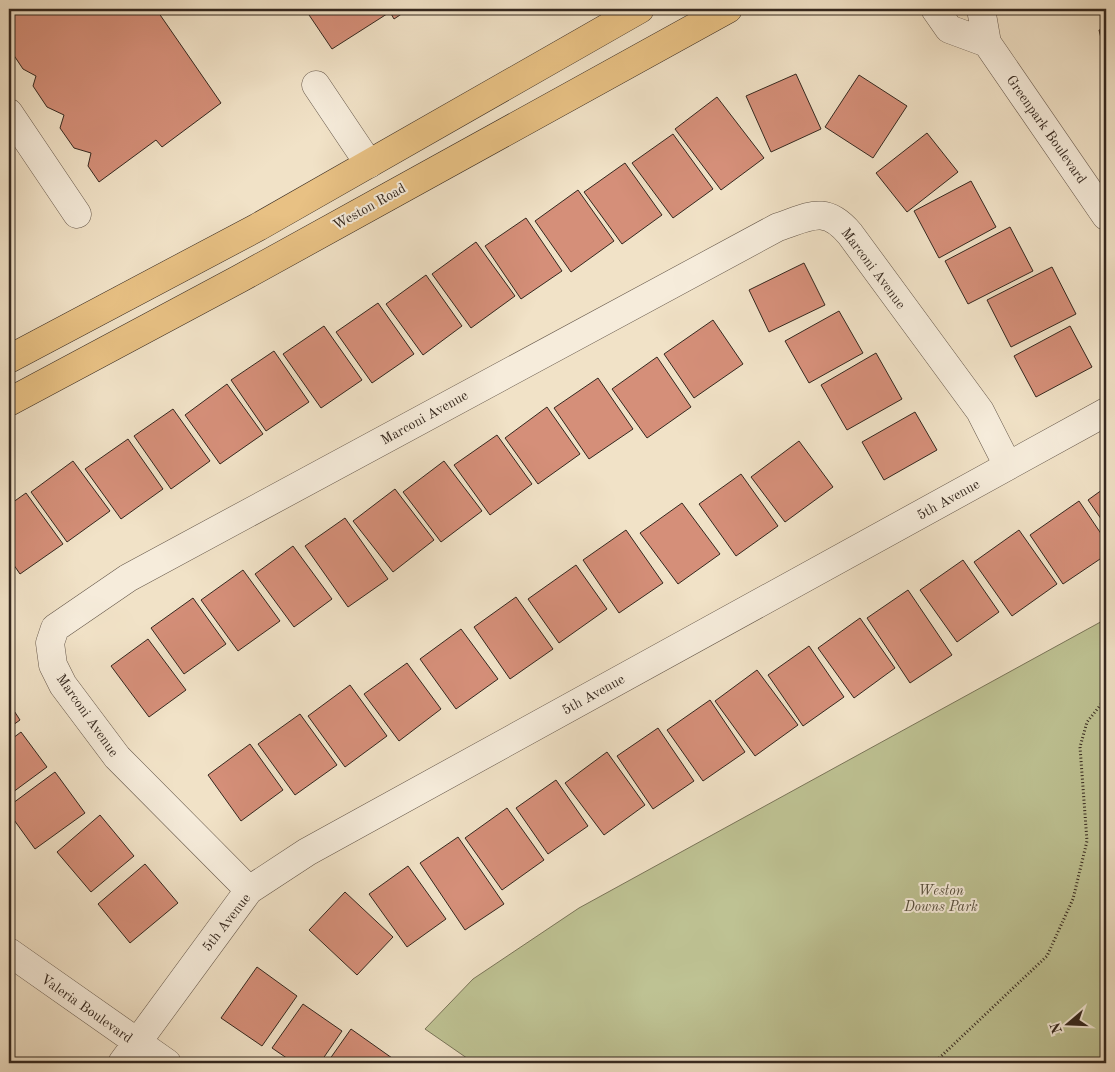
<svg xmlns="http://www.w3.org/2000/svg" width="1115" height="1072" font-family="'Old Standard TT',serif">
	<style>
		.green { fill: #bec293; stroke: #7a7559 }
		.building { fill: #d58f79; stroke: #35281f }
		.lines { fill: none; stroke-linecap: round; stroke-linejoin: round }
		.minor-casing { stroke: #645649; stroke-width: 29 }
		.major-casing { stroke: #35281f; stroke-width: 29 }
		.path { stroke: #35281f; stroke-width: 3; stroke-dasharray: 1 2.5; stroke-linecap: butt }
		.minor { stroke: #f6ecdb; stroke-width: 28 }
		.major { stroke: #e8c184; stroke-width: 28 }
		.labels { text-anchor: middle; stroke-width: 4; stroke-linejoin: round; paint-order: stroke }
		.street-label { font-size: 14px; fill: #35281f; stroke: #f6ecdb }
		.park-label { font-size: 14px; font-style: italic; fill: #574e3c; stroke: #f6ecdb }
	</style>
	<rect width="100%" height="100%" fill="#f1e2c7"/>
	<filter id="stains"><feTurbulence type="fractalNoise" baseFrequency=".004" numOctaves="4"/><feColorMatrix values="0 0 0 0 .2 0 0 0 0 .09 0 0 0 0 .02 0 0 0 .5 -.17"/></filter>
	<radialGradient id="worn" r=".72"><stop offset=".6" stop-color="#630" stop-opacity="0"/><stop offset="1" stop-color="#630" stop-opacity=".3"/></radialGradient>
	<!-- green -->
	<path class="green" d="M1106,619v444h-632l-49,-34 48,-50 106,-71z"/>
	<!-- building -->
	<path class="building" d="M9,9h147l65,94 -59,44 -6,-7 -57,42 -11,-16 3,-13 -17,-5 -14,-20 4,-13 -17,-8 -14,-21 3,-10 -13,-7 -14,-21z
		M305,9h104l-15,10 -4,-7 -58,37z
		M1106,28v31l-7,-29z
		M796,74l25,55 -50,23 -25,-56z
		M859,75l48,31 -34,52 -48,-31z
		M717,97l47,61 -43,32 -46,-61z
		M927,133l31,39 -51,40 -31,-39z
		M673,134l40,55 -40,29 -41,-55z
		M625,163l37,52 -40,29 -38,-52z
		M971,181l25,46 -57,31 -25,-47z
		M578,190l36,51 -43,31 -36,-51z
		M526,218l36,53 -41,28 -36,-53z
		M1010,227l23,44 -65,33 -23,-43z
		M476,242l39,54 -44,32 -39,-54z
		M804,263l21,42 -56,27 -20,-42z
		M1052,267l24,47 -65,33 -24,-47z
		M426,275l36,51 -39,29 -37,-51z
		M378,303l36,51 -42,29 -36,-51z
		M839,311l24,42 -54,30 -24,-42z
		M713,320l30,44 -49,34 -30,-44z
		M324,326l38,54 -41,28 -38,-54z
		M1070,326l22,41 -56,30 -22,-41z
		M274,351l35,51 -43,29 -35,-51z
		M876,353l26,46 -55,31 -26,-45z
		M657,357l34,50 -44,31 -35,-49z
		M598,378l35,51 -44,30 -35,-51z
		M227,384l36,50 -43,30 -35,-49z
		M547,407l33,47 -42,30 -33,-46z
		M173,409l37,52 -39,28 -37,-53z
		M915,412l22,38 -53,30 -22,-38z
		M497,435l35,49 -42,31 -36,-50z
		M128,439l35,50 -42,30 -36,-50z
		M799,441l34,46 -48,35 -34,-45z
		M73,461l37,50 -43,31 -36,-50z
		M444,461l38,50 -41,31 -38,-50z
		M741,474l37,52 -42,30 -37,-52z
		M1106,487v39l-18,-26z
		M395,489l39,51 -41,32 -40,-51z
		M26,493l37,51 -43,30 -11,-16v-53z
		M1079,501l27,40v14l-43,29 -33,-49z
		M682,503l38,51 -42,30 -38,-51z
		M345,518l43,61 -40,28 -43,-61z
		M626,530l37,53 -44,30 -36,-53z
		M1019,530l38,54 -45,32 -38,-54z
		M293,546l39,53 -38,28 -39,-53z
		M963,560l36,52 -42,30 -37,-52z
		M576,565l31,44 -48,34 -31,-44z
		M243,570l37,51 -42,30 -37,-51z
		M908,590l44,65 -42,28 -43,-65z
		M516,597l37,52 -43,30 -36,-52z
		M193,598l33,46 -42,30 -33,-46z
		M860,618l35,50 -41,30 -36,-50z
		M461,629l37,50 -42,30 -36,-50z
		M148,639l38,51 -37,27 -38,-51z
		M809,646l35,51 -41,29 -35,-51z
		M407,663l34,46 -42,32 -35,-47z
		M757,670l41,55 -43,31 -40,-55z
		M350,685l37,51 -42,31 -37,-51z
		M710,700l35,52 -42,29 -36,-51z
		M9,703l11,17 -11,8z
		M300,714l37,51 -42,30 -37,-51z
		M658,728l36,53 -41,28 -36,-53z
		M21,732l26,35 -38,28v-54z
		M250,744l33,46 -42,31 -33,-46z
		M607,752l38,53 -41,30 -39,-52z
		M55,772l30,41 -50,36 -26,-36v-7z
		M556,780l32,46 -40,28 -32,-46z
		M507,808l37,52 -42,30 -37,-52z
		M100,815l34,41 -43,36 -34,-40z
		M458,837l46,67 -39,26 -45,-67z
		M145,864l33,39 -48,40 -32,-39z
		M408,866l38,53 -39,28 -38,-53z
		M345,892l48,45 -36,38 -48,-45z
		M257,967l40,29 -35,50 -41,-28z
		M303,1004l39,27 -22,32h-26l-22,-15z
		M351,1029l41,29 -3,5h-62z"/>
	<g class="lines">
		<!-- minor casing -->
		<g class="minor-casing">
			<path id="minor" d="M935,9l14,20 38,14
				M981,9l6,34 119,173
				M316,85l53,79
				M9,113l68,101
				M249,890l-132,-133 -54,-72 -10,-20 -3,-22 5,-15 73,-50 650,-351c31,-10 47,-23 72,7l130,177 28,55
				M9,952l158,111
				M122,1063l127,-173 58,-38 799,-440"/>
		</g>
		<!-- major casing -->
		<g class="major-casing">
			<path id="major" d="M9,359l249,-132 382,-218
				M9,402l230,-123 489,-270"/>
		</g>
		<!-- path -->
		<path class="path" d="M934,1063l113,-107 26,-57 14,-58 -7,-94 7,-25 19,-24"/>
		<!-- minor -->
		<use href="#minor" class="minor"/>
		<!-- major -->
		<use href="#major" class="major"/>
	</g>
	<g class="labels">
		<!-- street labels -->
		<g class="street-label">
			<text transform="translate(1047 129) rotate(55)" y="5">Greenpark Boulevard</text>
			<text transform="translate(369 206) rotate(-29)" y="5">Weston Road</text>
			<text transform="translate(874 268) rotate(53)" y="5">Marconi Avenue</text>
			<text transform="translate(424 417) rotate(-29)" y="5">Marconi Avenue</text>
			<text transform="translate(948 499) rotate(-29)" y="5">5th Avenue</text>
			<text transform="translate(593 694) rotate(-29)" y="5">5th Avenue</text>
			<text transform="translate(88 715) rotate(55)" y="5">Marconi Avenue</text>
			<text transform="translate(226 922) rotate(-52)" y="5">5th Avenue</text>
			<text transform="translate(87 1008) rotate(35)" y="5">Valeria Boulevard</text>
		</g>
		<!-- park labels -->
		<g class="park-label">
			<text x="941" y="895">Weston<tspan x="941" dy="16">Downs Park</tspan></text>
		</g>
	</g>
	<!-- margin -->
	<rect width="1115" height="1072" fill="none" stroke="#f1e2c7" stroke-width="30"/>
	<rect x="10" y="10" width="1095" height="1052" fill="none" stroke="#35281f" stroke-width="2.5"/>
	<rect x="15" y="15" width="1085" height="1042" fill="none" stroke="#35281f"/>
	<!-- north arrow -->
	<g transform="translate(1068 1024) rotate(251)" stroke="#f6ecdb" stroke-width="4" paint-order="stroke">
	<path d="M0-4L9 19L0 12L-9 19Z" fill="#35281f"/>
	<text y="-8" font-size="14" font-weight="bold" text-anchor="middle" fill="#35281f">N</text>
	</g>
	<rect width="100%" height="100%" filter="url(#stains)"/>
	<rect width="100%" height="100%" fill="url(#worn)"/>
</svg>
